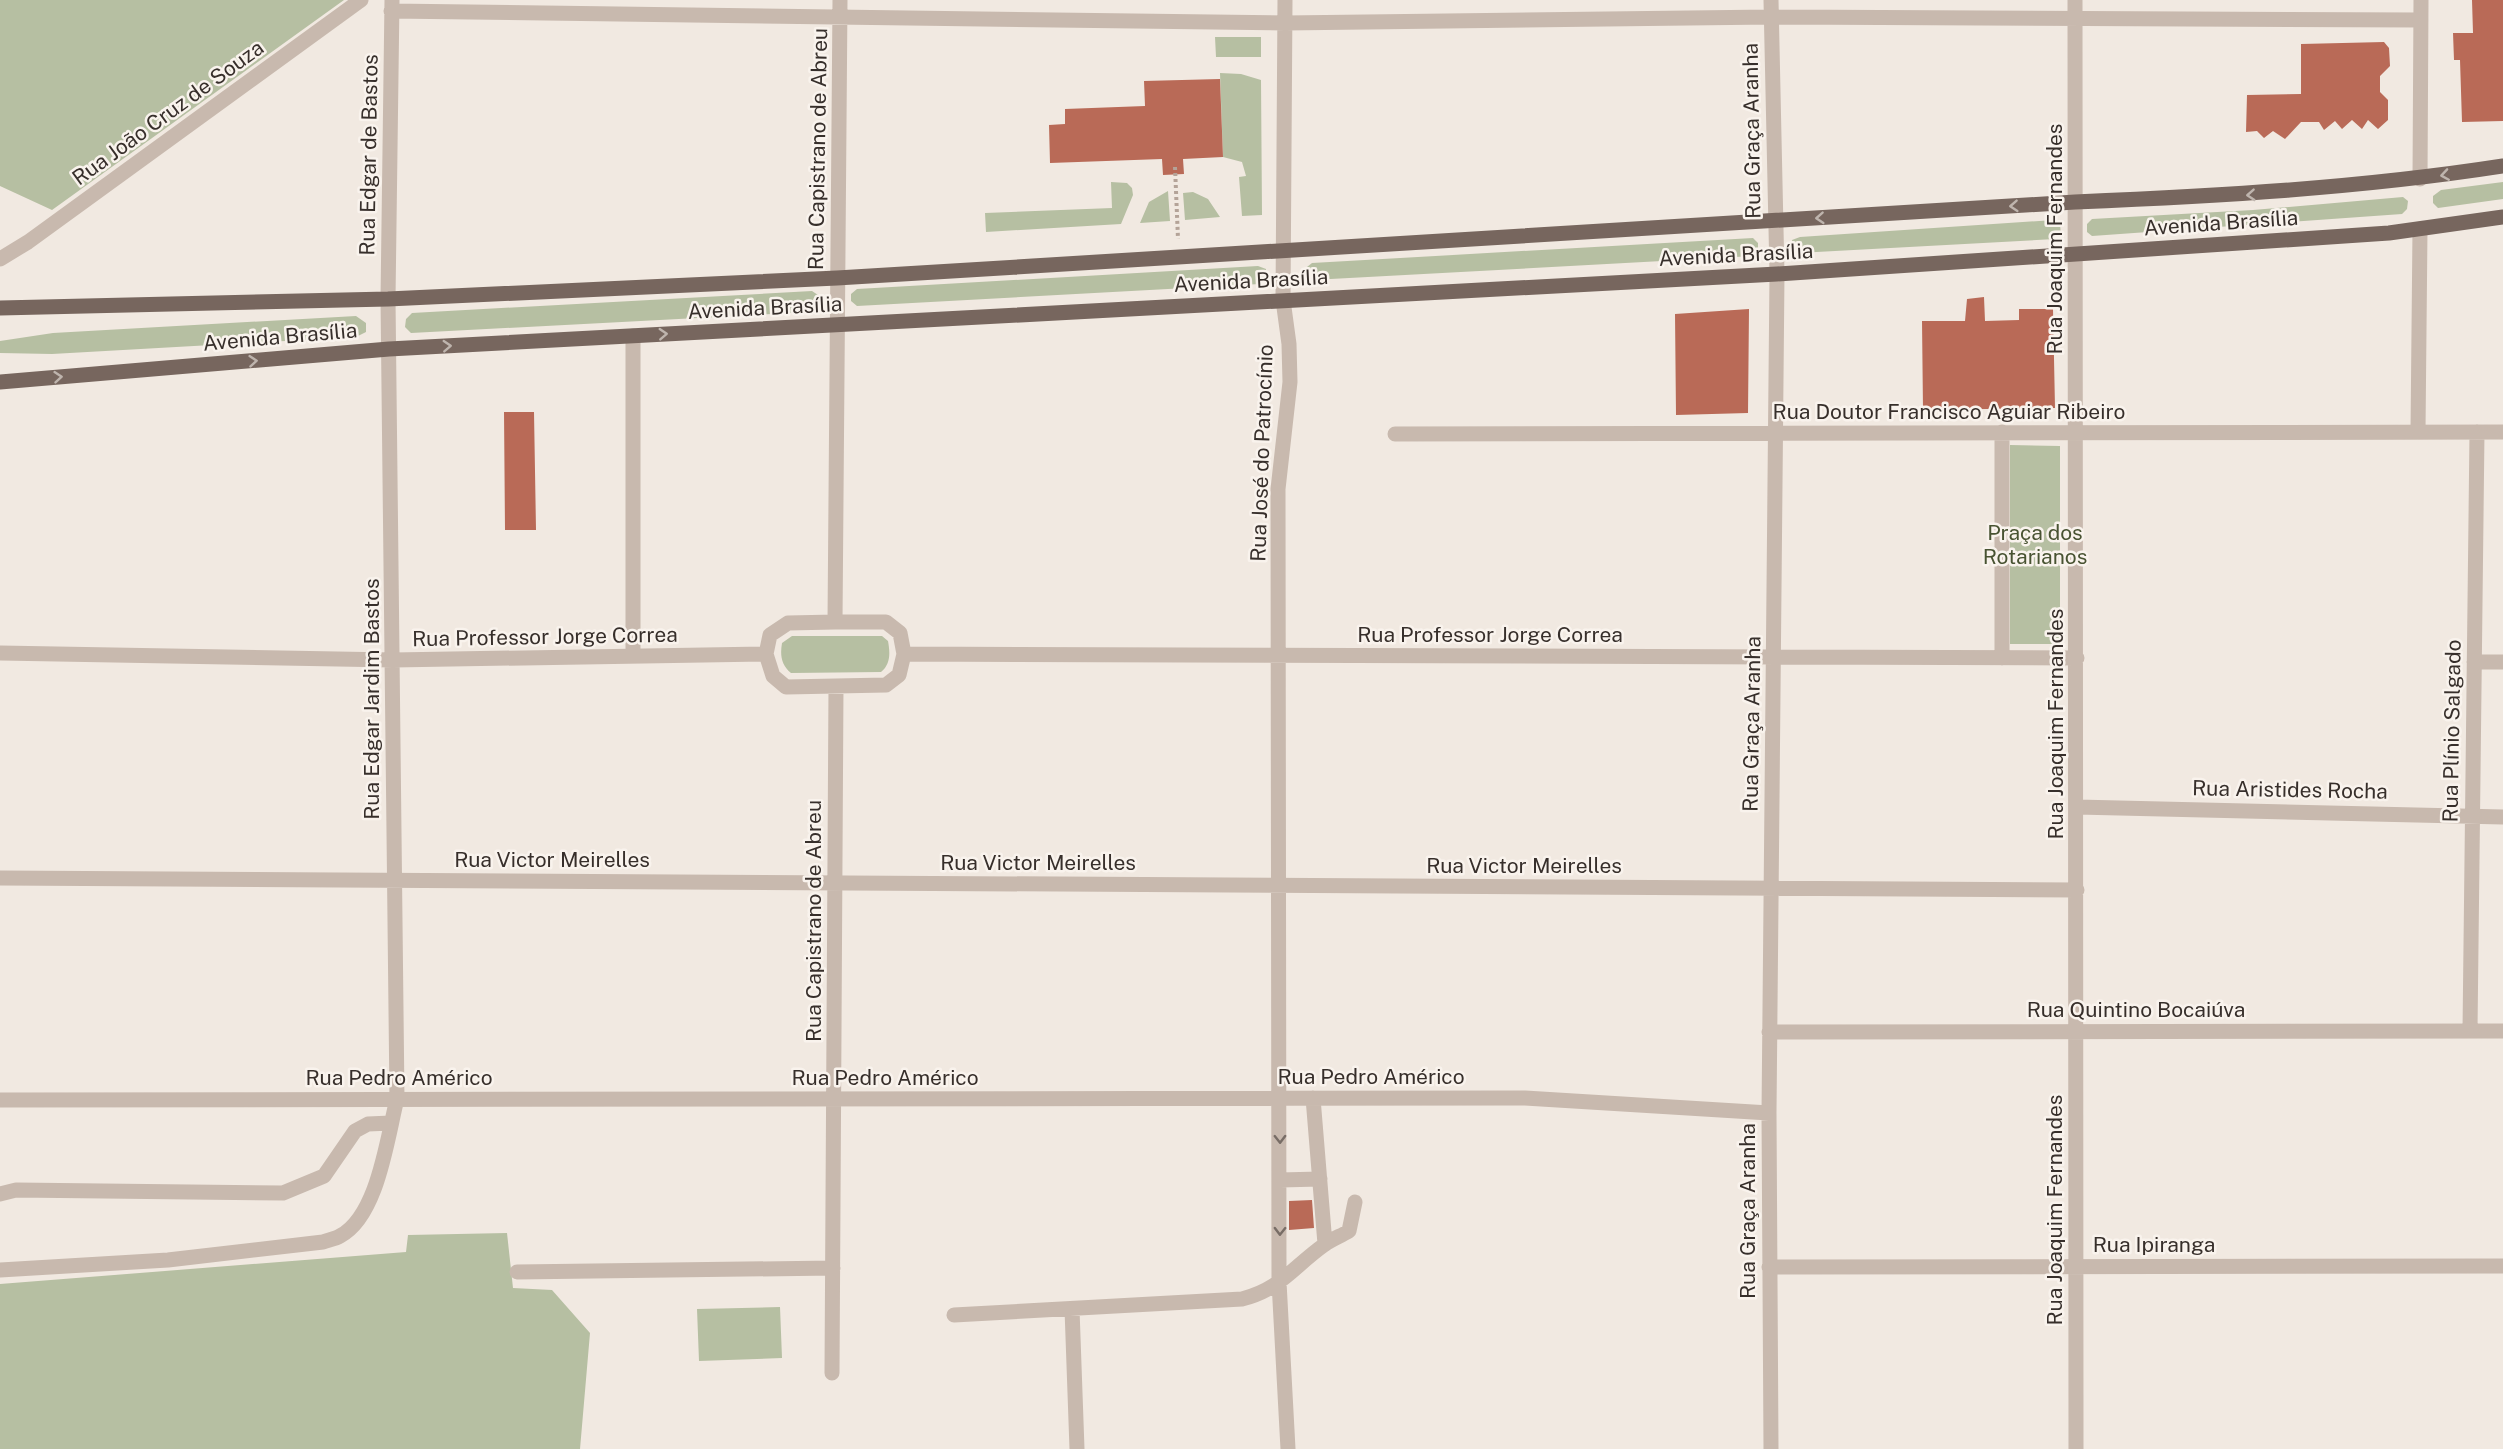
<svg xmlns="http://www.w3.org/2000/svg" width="2503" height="1449" font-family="'Public Sans',sans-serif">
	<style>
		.green { fill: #b6bfa2 }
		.building { fill: #b96a57 }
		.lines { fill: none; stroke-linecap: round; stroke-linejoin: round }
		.path { stroke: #b4a398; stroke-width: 4; stroke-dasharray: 3 3; stroke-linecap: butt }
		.minor { stroke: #c8b9ae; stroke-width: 15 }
		.major { stroke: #77665e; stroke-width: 15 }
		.oneway { stroke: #beb4ad }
		.oneway2 { stroke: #786d66 }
		.labels { text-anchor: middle; stroke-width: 5; stroke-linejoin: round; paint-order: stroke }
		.street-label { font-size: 21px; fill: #372f2b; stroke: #f9f3ed }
		.park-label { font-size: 21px; fill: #485332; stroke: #f9f3ed }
	</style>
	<rect width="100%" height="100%" fill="#f1e9e1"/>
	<!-- green -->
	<path class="green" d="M0,0h344l-292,210 -52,-24z
		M1215,37h46v20h-45z
		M1220,73l21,1 20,6 1,135 -20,1 -3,-39 7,-1 -4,-14 -19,-5z
		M1111,182l16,1 5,5 1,7 -12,29 -135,8 -1,-19 127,-5z
		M2503,182v17l-65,9 -5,-5v-7l8,-6z
		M1168,191l2,30 -30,2 9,-21z
		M1193,192l15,7 12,18 -35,3 -2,-27z
		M2403,197l5,4 -1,8 -5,5 -310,22 -5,-4v-8l5,-5 161,-9z
		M2054,220l6,5 1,9 -6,5 -257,14 -5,-3 -1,-10 8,-3z
		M1753,238l5,5v8l-4,5 -442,24 -5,-4v-9l5,-4z
		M1258,266l8,3v10l-6,5 -403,22 -6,-5v-7l6,-5z
		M812,291l9,6 -2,9 -7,6 -401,21 -6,-6 1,-8 6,-6z
		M356,316l10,7v9l-10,5 -304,17 -52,-1v-12l53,-8z
		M2010,445l50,1v198h-50z
		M792,636h90l6,5c2,11 3,23 -7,31l-90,1c-10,-8 -11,-18 -9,-30z
		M507,1233l6,55 39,2 38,43 -10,116h-580v-165l406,-32 2,-17z
		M780,1307l2,51 -83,3 -2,-52z"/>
	<!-- building -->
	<path class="building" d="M2472,0h31v121l-41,1 -2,-62h-6l-1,-27h20z
		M2384,42l5,6 1,18 -10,10v16l8,8v20l-10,9 -10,-9 -6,9 -10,-9 -10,9 -7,-8 -11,9 -5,-8h-18l-16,17 -12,-8 -9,7 -7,-7 -11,1 1,-37 54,-1v-50z
		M1220,79l3,78 -40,2 1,15 -21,1 -1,-16 -112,4 -1,-38 16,-1v-15l80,-3 -1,-25z
		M1984,297l1,24 34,-1v-11h34l2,99 -132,2 -1,-89h43l2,-22z
		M1749,309l-1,104 -72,2 -1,-101z
		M504,412h30l2,118h-31z
		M1312,1200l2,28 -25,2v-29z"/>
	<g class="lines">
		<!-- path -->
		<path class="path" d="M1175,167l3,72"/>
		<!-- minor -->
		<path class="minor" d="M1285,0l-2,300 6,44 1,38 -12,107 1,793 9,167
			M2075,0l1,1449
			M391,11l894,12 486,-6 650,3
			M2420,179l1,-179
			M0,259l28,-17 333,-242
			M2418,432l2,-203
			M1395,434l1108,-2
			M835,622l5,-622
			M835,622h51l14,11 4,21 -5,21 -13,10 -100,2 -13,-11 -7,-22 4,-19 18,-12z
			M0,653l393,7 373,-6
			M904,654l1173,4
			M633,656v-320
			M2002,658v-226
			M2474,662h29
			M2077,807l426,10
			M0,878l2077,12
			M2470,1031l7,-599
			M1769,1032l734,-1
			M1313,1098l12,146
			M0,1100l1525,-2 244,15
			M1280,1180l40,-1
			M0,1194l16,-4 267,3 41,-17 31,-45 13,-7 23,-1
			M1769,1267l734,-1
			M0,1270l168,-10 155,-18c5,-2 12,-3 17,-6 38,-20 47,-98 57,-137l-9,-800 4,-299
			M517,1272l316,-4
			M1072,1309l5,140
			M954,1315l288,-16c39,-10 51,-32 82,-54 8,-6 17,-9 25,-14l6,-29
			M832,1373l4,-687
			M1771,1449l-2,-336 8,-839 -6,-274"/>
		<!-- major -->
		<path class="major" d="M0,308l388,-9 449,-21 1238,-76c144,-6 286,-14 428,-36
			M0,382l389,-33 1388,-75 612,-41 114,-16"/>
	</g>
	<!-- one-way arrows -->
	<defs><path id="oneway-chevron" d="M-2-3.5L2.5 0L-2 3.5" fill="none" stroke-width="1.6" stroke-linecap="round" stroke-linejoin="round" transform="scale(1.5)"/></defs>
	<g class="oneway">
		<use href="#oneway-chevron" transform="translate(2445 175) rotate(171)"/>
		<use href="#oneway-chevron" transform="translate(2251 195) rotate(176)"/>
		<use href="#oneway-chevron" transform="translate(2014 206) rotate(176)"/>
		<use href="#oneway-chevron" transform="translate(1820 218) rotate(176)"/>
		<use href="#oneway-chevron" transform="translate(663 334) rotate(-3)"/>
		<use href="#oneway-chevron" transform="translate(447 346) rotate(-3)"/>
		<use href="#oneway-chevron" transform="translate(253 361) rotate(-5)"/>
		<use href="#oneway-chevron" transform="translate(58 377) rotate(-5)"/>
	</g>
	<g class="oneway2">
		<use href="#oneway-chevron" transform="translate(1280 1139) rotate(89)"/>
		<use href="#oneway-chevron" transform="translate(1280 1231) rotate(91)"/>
	</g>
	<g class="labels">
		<!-- street labels -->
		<g class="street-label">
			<text transform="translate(168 113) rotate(-36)" y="7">Rua João Cruz de Souza</text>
			<text transform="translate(1752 131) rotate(-91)" y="7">Rua Graça Aranha</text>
			<text transform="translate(818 149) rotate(-89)" y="7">Rua Capistrano de Abreu</text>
			<text transform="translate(369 155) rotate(-89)" y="7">Rua Edgar de Bastos</text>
			<text transform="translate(2221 223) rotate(-4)" y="7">Avenida Brasília</text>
			<text transform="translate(2055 239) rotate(-90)" y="7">Rua Joaquim Fernandes</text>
			<text transform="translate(1736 255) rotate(-3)" y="7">Avenida Brasília</text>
			<text transform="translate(1251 281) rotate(-3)" y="7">Avenida Brasília</text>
			<text transform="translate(765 308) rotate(-3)" y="7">Avenida Brasília</text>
			<text transform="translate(280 337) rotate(-5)" y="7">Avenida Brasília</text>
			<text x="1949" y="419">Rua Doutor Francisco Aguiar Ribeiro</text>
			<text transform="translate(1262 453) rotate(-88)" y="7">Rua José do Patrocínio</text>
			<text x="1490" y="642">Rua Professor Jorge Correa</text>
			<text transform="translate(545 637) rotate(-1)" y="7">Rua Professor Jorge Correa</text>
			<text transform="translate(372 699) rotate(-90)" y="7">Rua Edgar Jardim Bastos</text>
			<text transform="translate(1752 724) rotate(-89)" y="7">Rua Graça Aranha</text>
			<text transform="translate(2056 724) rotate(-90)" y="7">Rua Joaquim Fernandes</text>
			<text transform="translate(2452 731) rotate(-89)" y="7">Rua Plínio Salgado</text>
			<text transform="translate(2290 790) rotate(1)" y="7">Rua Aristides Rocha</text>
			<text x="552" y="867">Rua Victor Meirelles</text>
			<text x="1038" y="870">Rua Victor Meirelles</text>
			<text x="1524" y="873">Rua Victor Meirelles</text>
			<text transform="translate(814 921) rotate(-90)" y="7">Rua Capistrano de Abreu</text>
			<text x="2136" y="1017">Rua Quintino Bocaiúva</text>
			<text x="1371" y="1084">Rua Pedro Américo</text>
			<text x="399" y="1085">Rua Pedro Américo</text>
			<text x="885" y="1085">Rua Pedro Américo</text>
			<text transform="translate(2055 1210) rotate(-90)" y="7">Rua Joaquim Fernandes</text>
			<text transform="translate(1748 1211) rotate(-90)" y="7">Rua Graça Aranha</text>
			<text x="2154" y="1252">Rua Ipiranga</text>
		</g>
		<!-- park labels -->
		<g class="park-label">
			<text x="2035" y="540">Praça dos<tspan x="2035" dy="24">Rotarianos</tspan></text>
		</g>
	</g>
</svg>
